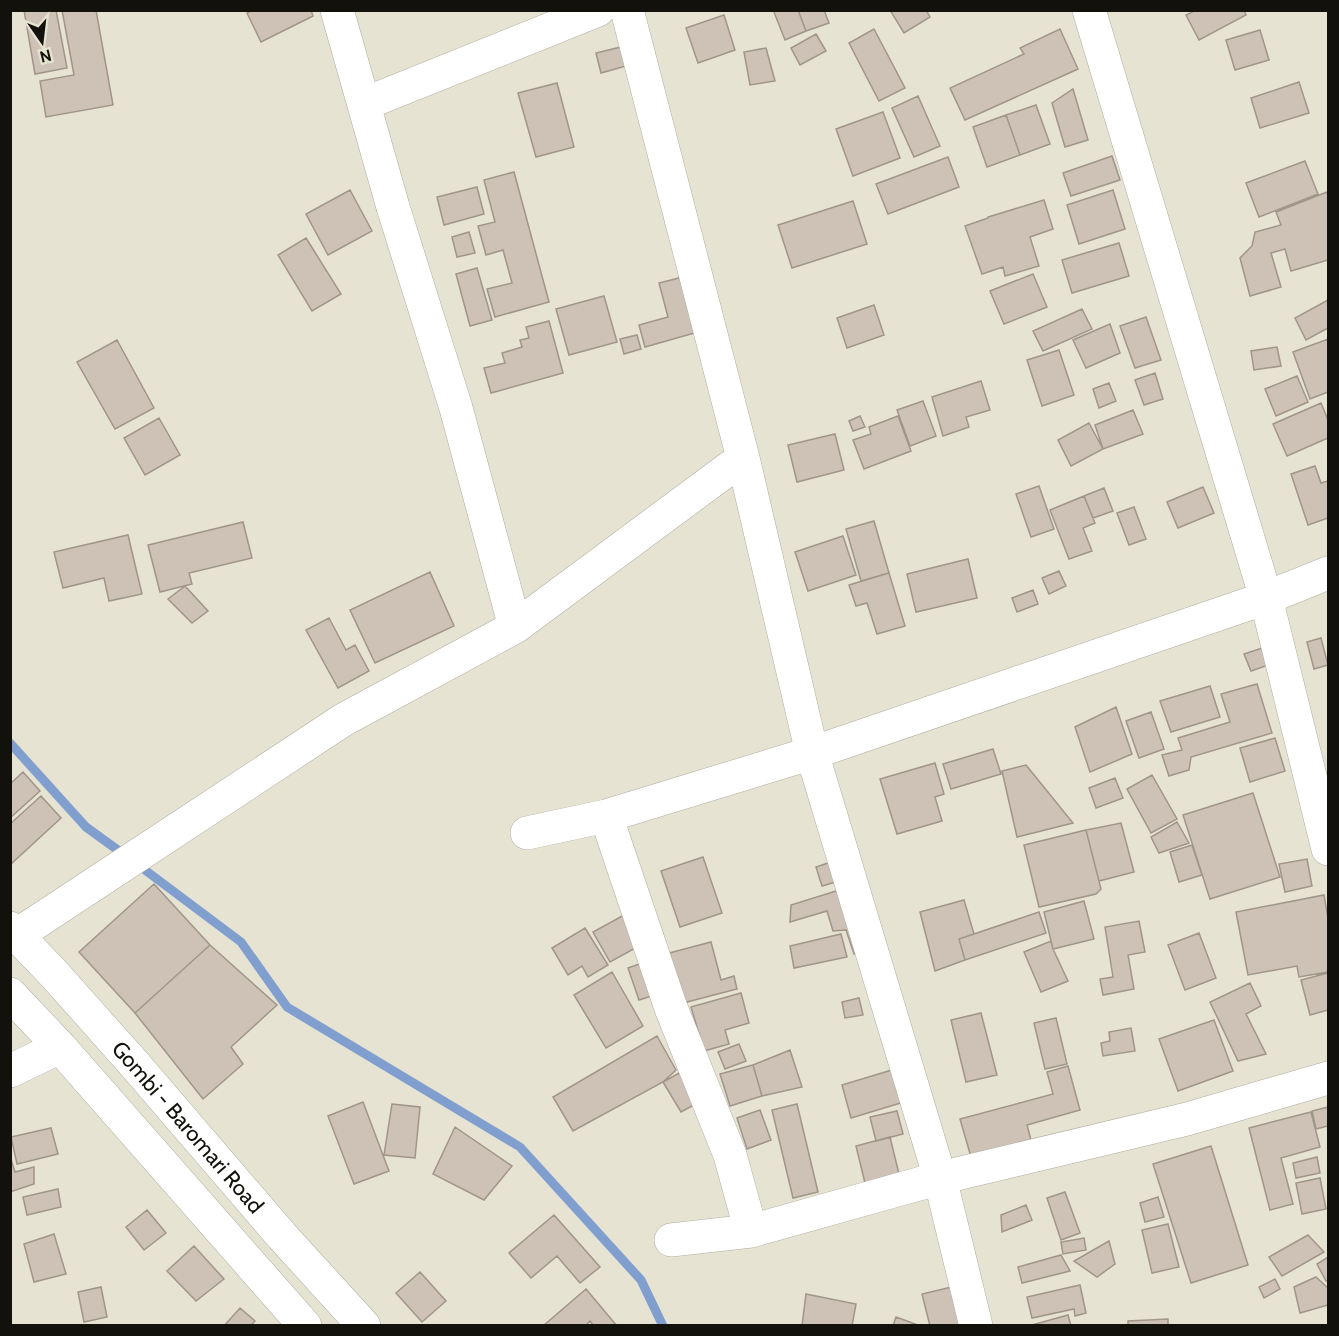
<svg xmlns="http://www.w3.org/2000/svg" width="1339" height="1336" font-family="Cabin,sans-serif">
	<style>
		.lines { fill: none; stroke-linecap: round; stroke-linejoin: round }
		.stream { stroke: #809fcf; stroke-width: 9 }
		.building { fill: #cec2b6; stroke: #a09589; stroke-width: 1.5 }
		.minor-casing { stroke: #b0ad9e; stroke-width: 34 }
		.major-casing { stroke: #b0ad9e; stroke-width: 34 }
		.minor { stroke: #fff; stroke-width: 33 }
		.major { stroke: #fff; stroke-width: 33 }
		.labels { text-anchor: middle; stroke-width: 6; stroke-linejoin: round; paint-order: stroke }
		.street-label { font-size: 22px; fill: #12110b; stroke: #e6e3d3 }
	</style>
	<rect width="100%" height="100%" fill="#e6e3d3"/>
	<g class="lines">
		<!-- stream -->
		<path class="stream" d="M10,743l76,84 40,29
			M137,864l104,78 46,65 233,140 121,133 22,46"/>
	</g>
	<!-- building -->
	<path class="building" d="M24,10h32l11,58 -32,6z
		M62,10h34l17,95 -67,12 -6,-36 34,-6z
		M253,10h58l2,6 -52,26 -14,-29z
		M777,10h21l8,21 -21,9 -11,-28z
		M798,10h26l5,13 -23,8z
		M890,10h36l4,7 -26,16z
		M1196,10h48l2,5 -47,25 -13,-25z
		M724,15l11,35 -37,13 -12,-35z
		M874,29l31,59 -26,13 -30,-58z
		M1060,29l18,40 -113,51 -15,-32 74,-34 -4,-6z
		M1260,30l9,30 -34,10 -9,-30z
		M816,34l10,17 -26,14 -9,-17z
		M621,47l5,19 -25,7 -5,-20z
		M766,48l9,33 -25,4 -6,-33z
		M1299,82l10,31 -49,15 -9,-30z
		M557,83l17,64 -38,10 -18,-64z
		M1073,89l15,51 -23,7 -13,-44z
		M918,96l22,50 -26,11 -22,-49z
		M1036,105l14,39 -30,11 -14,-40z
		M883,112l17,46 -47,18 -17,-47z
		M1006,115l14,40 -33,12 -14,-40z
		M1112,156l8,24 -49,16 -8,-23z
		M948,157l11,30 -71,27 -12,-30z
		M1305,161l13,33 -59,23 -13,-34z
		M514,172l35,130 -54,15 -8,-28 25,-6 -9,-33 -17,5 -8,-29 17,-4 -11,-42z
		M477,187l7,27 -40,11 -7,-28z
		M350,190l22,41 -44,24 -22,-41z
		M1113,190l12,39 -46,15 -12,-39z
		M1327,192l1,4v64l-37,11 -6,-22 -14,4 10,34 -31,9 -10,-38 12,-12 3,-14 26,-7 -5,-13z
		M1044,200l9,29 -23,8 9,29 -34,10 -2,-9 -21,7 -17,-48 23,-8v-1z
		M853,201l14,43 -75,24 -14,-43z
		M469,232l6,21 -18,4 -5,-20z
		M306,238l35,56 -29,17 -34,-56z
		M1119,243l10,33 -57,17 -10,-33z
		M477,268l15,52 -22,6 -14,-52z
		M1033,274l14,33 -43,17 -14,-33z
		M683,277l15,55 -53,15 -6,-22 29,-8 -9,-34z
		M604,296l13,46 -48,13 -13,-46z
		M1328,300v28l-22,12 -11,-22z
		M874,305l10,30 -37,13 -10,-30z
		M1082,309l10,20 -49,22 -10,-20z
		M1146,317l15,43 -26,8 -15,-42z
		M549,321l14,52 -72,20 -7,-25 21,-5 -3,-10 20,-6 -2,-7 9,-2 -3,-11z
		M1110,324l10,29 -34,15 -13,-28z
		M637,335l4,14 -17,5 -4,-15z
		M1328,339v53l-18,7 -17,-47z
		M117,340l37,68 -39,21 -38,-67z
		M1277,347l4,19 -27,4 -3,-19z
		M1059,350l15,45 -32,11 -15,-46z
		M1155,373l8,26 -19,6 -9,-25z
		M1297,376l11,26 -32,14 -11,-27z
		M981,381l9,29 -24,7 3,10 -26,9 -11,-39z
		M1109,383l7,18 -17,7 -6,-19z
		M923,401l13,35 -26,10 -13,-36z
		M1321,403l7,17v18l-41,18 -14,-32z
		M1133,410l10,24 -40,15 -8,-24z
		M860,416l5,11 -12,4 -4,-10z
		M898,416l13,35 -47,18 -11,-29 18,-6 -2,-7z
		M159,418l21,37 -35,20 -21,-37z
		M1089,423l14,26 -32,17 -13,-26z
		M835,434l9,36 -47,12 -9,-37z
		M1315,466l6,17 7,-2v37l-20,7 -17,-51z
		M1039,486l15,43 -23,8 -15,-43z
		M1203,487l11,26 -36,15 -11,-26z
		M1104,488l9,23 -20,7 -9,-22z
		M1084,496l11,27 -12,5 9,23 -23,8 -19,-49z
		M1134,507l12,32 -17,6 -12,-32z
		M874,521l15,52 -28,8 -15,-52z
		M243,522l9,36 -63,15 3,11 -32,8 -12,-47z
		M128,535l14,59 -33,7 -5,-23 -41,10 -9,-36z
		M843,536l13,39 -48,16 -13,-39z
		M968,559l9,39 -61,14 -9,-38z
		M1059,571l7,15 -17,8 -7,-16z
		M430,572l24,54 -79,37 -25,-53z
		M889,573l16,53 -28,8 -10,-31 -11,3 -7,-21z
		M185,586l23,25 -16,12 -24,-24z
		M1033,590l5,14 -21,8 -5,-14z
		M329,618l17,32 9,-5 14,26 -31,17 -32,-58z
		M1321,638l7,27 -14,4 -7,-27z
		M1274,644l6,17 -29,10 -7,-17z
		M1257,684l15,49 -81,24 -2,13 -20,6 -7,-21 20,-5 -4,-12 52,-16 -9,-28z
		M1210,686l10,31 -49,15 -11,-31z
		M1116,707l16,47 -42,18 -15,-45z
		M1151,712l13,37 -25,9 -13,-37z
		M1275,738l10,33 -35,11 -10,-34z
		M993,749l8,25 -50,15 -8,-25z
		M935,763l9,31 -9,3 7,24 -45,13 -17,-55z
		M1026,765l47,58 -56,14 -15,-66z
		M23,772l17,19 -30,27v-34z
		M1152,775l25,44 -26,14 -24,-44z
		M1115,778l8,20 -27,10 -7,-20z
		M1253,793l27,84 -70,22 -27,-84z
		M41,796l20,22 -50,46 -1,-40z
		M1177,822l12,21 -30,10 -8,-16z
		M1121,823l13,49 -35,9 -13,-51z
		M1086,830l15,59 -5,5 -57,13 -15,-62z
		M1192,845l10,30 -23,7 -9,-30z
		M703,857l19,56 -42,14 -19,-56z
		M840,859l6,20 -24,7 -6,-19z
		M1307,859l5,27 -27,6 -6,-28z
		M154,884l56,61 -75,68 -56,-61z
		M849,887l21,62 -16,5 -8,-24 -13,1 -6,-20 -37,11 1,-17z
		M1324,895l4,23v54l-29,5 -2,-11 -49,9 -12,-63z
		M964,900l10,34 -15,5 6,21 -30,11 -15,-59z
		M1084,901l10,38 -41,10 -9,-37z
		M1039,912l7,21 -81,27 -6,-21z
		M624,915l17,30 -31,17 -17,-30z
		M1139,921l6,31 -17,3 6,34 -31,6 -3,-16 13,-2 -8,-50z
		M585,928l23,37 -20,12 -6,-11 -14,9 -16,-27z
		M1199,933l17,45 -31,12 -17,-45z
		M841,934l6,23 -53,11 -4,-22z
		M1051,941l2,8 15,32 -27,11 -17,-40z
		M711,942l10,38 13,-4 3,13 -54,14 -14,-50z
		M210,945l67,60 -46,42 12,17 -40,35 -68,-86z
		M648,961l10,33 -19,6 -11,-32z
		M612,972l31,54 -37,22 -32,-53z
		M1328,973v37l-18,5 -9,-35z
		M1250,983l11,23 -15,8 20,40 -28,7 -28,-59z
		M741,993l8,30 -24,7 4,14 -25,7 -13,-44z
		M859,998l4,17 -18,3 -3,-16z
		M981,1013l16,62 -31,7 -15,-62z
		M1056,1018l11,46 -22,5 -11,-46z
		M1214,1020l19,51 -55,20 -19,-52z
		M1131,1028l4,23 -32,5 -2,-13 9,-2 -1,-9z
		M657,1036l19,34 -13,12 -90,49 -20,-34z
		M739,1044l7,17 -21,8 -7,-17z
		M790,1050l12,37 -40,9 -9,-31z
		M753,1065l9,31 -32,10 -10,-32z
		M1068,1066l12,44 -53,15 4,15 -60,17 -11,-38 93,-25 -6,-22z
		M688,1068l17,31 -24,13 -18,-30z
		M895,1069l9,33 -53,16 -9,-33z
		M363,1102l26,69 -35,13 -26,-68z
		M392,1104l28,3 -5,51 -31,-3z
		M797,1104l21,88 -25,6 -21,-88z
		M1328,1107v19l-12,3 -4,-18z
		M760,1110l11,30 -24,9 -10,-31z
		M897,1111l6,23 -27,7 -6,-24z
		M1311,1112l9,35 -39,11 12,46 -23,6 -21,-82z
		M455,1127l57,39 -28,34 -51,-26z
		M51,1128l7,26 -41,10 -6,-27z
		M890,1137l9,37 -34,9 -9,-37z
		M1211,1146l37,119 -57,18 -38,-119z
		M10,1156l5,16 19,-5v17l-24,8z
		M1317,1157l3,16 -24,5 -3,-15z
		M1320,1178l6,31 -24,5 -6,-31z
		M58,1189l3,18 -34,8 -4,-18z
		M1065,1192l15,41 -19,7 -14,-42z
		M1158,1197l6,20 -19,5 -5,-19z
		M1026,1205l6,15 -30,12 -1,-17z
		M147,1210l19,23 -22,17 -18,-23z
		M554,1215l46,52 -20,16 -23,-27 -26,22 -22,-25z
		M1168,1224l11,43 -27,6 -10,-43z
		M54,1234l12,40 -32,8 -10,-38z
		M1308,1235l16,17 -42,24 -13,-19z
		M1084,1238l2,12 -23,4 -2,-12z
		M1109,1241l6,23 -18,13 -23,-16z
		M194,1246l30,33 -28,22 -29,-30z
		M1061,1255l9,16 -48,12 -4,-16z
		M1328,1257v24h-2l-9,-17z
		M420,1272l26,29 -24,21 -26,-29z
		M1316,1277l12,11v17l-28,8 -6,-26z
		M1275,1279l5,10 -16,9 -5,-11z
		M1080,1285l6,28 -11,3 -1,-7 -42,9 -5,-21z
		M956,1286l10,40h-36l-8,-32z
		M101,1287l6,30 -23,5 -6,-30z
		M586,1289l31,37h-23l-4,-5 -5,5h-42z
		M806,1294l50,10 -4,22h-50z
		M240,1308l15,13 -5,5h-26z
		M1068,1315l3,11 -39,-1z
		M896,1317l22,8v1h-25z
		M1168,1319v7h-40v-5z"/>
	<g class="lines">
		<!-- minor casing -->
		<g class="minor-casing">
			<path id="minor" d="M337,10l56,197 63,201 59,219
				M627,10l116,448 69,295 128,425 -189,53 -80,9
				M1089,10l177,588 62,251
				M364,104l234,-94
				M606,816l65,192 59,147 21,76
				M527,833l79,-17 206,-63 454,-155 62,-25
				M17,935l326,-215 172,-93 228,-169
				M10,1071l50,-24
				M976,1326l-36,-148 247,-59 141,-41"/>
		</g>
		<!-- major casing -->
		<g class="major-casing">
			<g id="major">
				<path id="s1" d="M10,928l45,47 81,91 146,170 82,90"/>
				<path d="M10,994l50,53 245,279"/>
			</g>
		</g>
		<!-- minor -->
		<use href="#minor" class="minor"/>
		<!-- major -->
		<use href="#major" class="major"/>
	</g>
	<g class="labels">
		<!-- street labels -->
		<g class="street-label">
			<text dy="8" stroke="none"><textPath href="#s1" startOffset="267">Gombi - Baromari Road</textPath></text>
		</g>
	</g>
	<!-- border -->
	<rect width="1339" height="1336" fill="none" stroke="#12110b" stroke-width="24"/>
	<!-- north arrow -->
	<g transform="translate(42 42) rotate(166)" stroke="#e6e3d3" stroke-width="4.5" paint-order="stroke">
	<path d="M0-4.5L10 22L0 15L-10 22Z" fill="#12110b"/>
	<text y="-9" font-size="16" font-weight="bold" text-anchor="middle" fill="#12110b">N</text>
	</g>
</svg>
